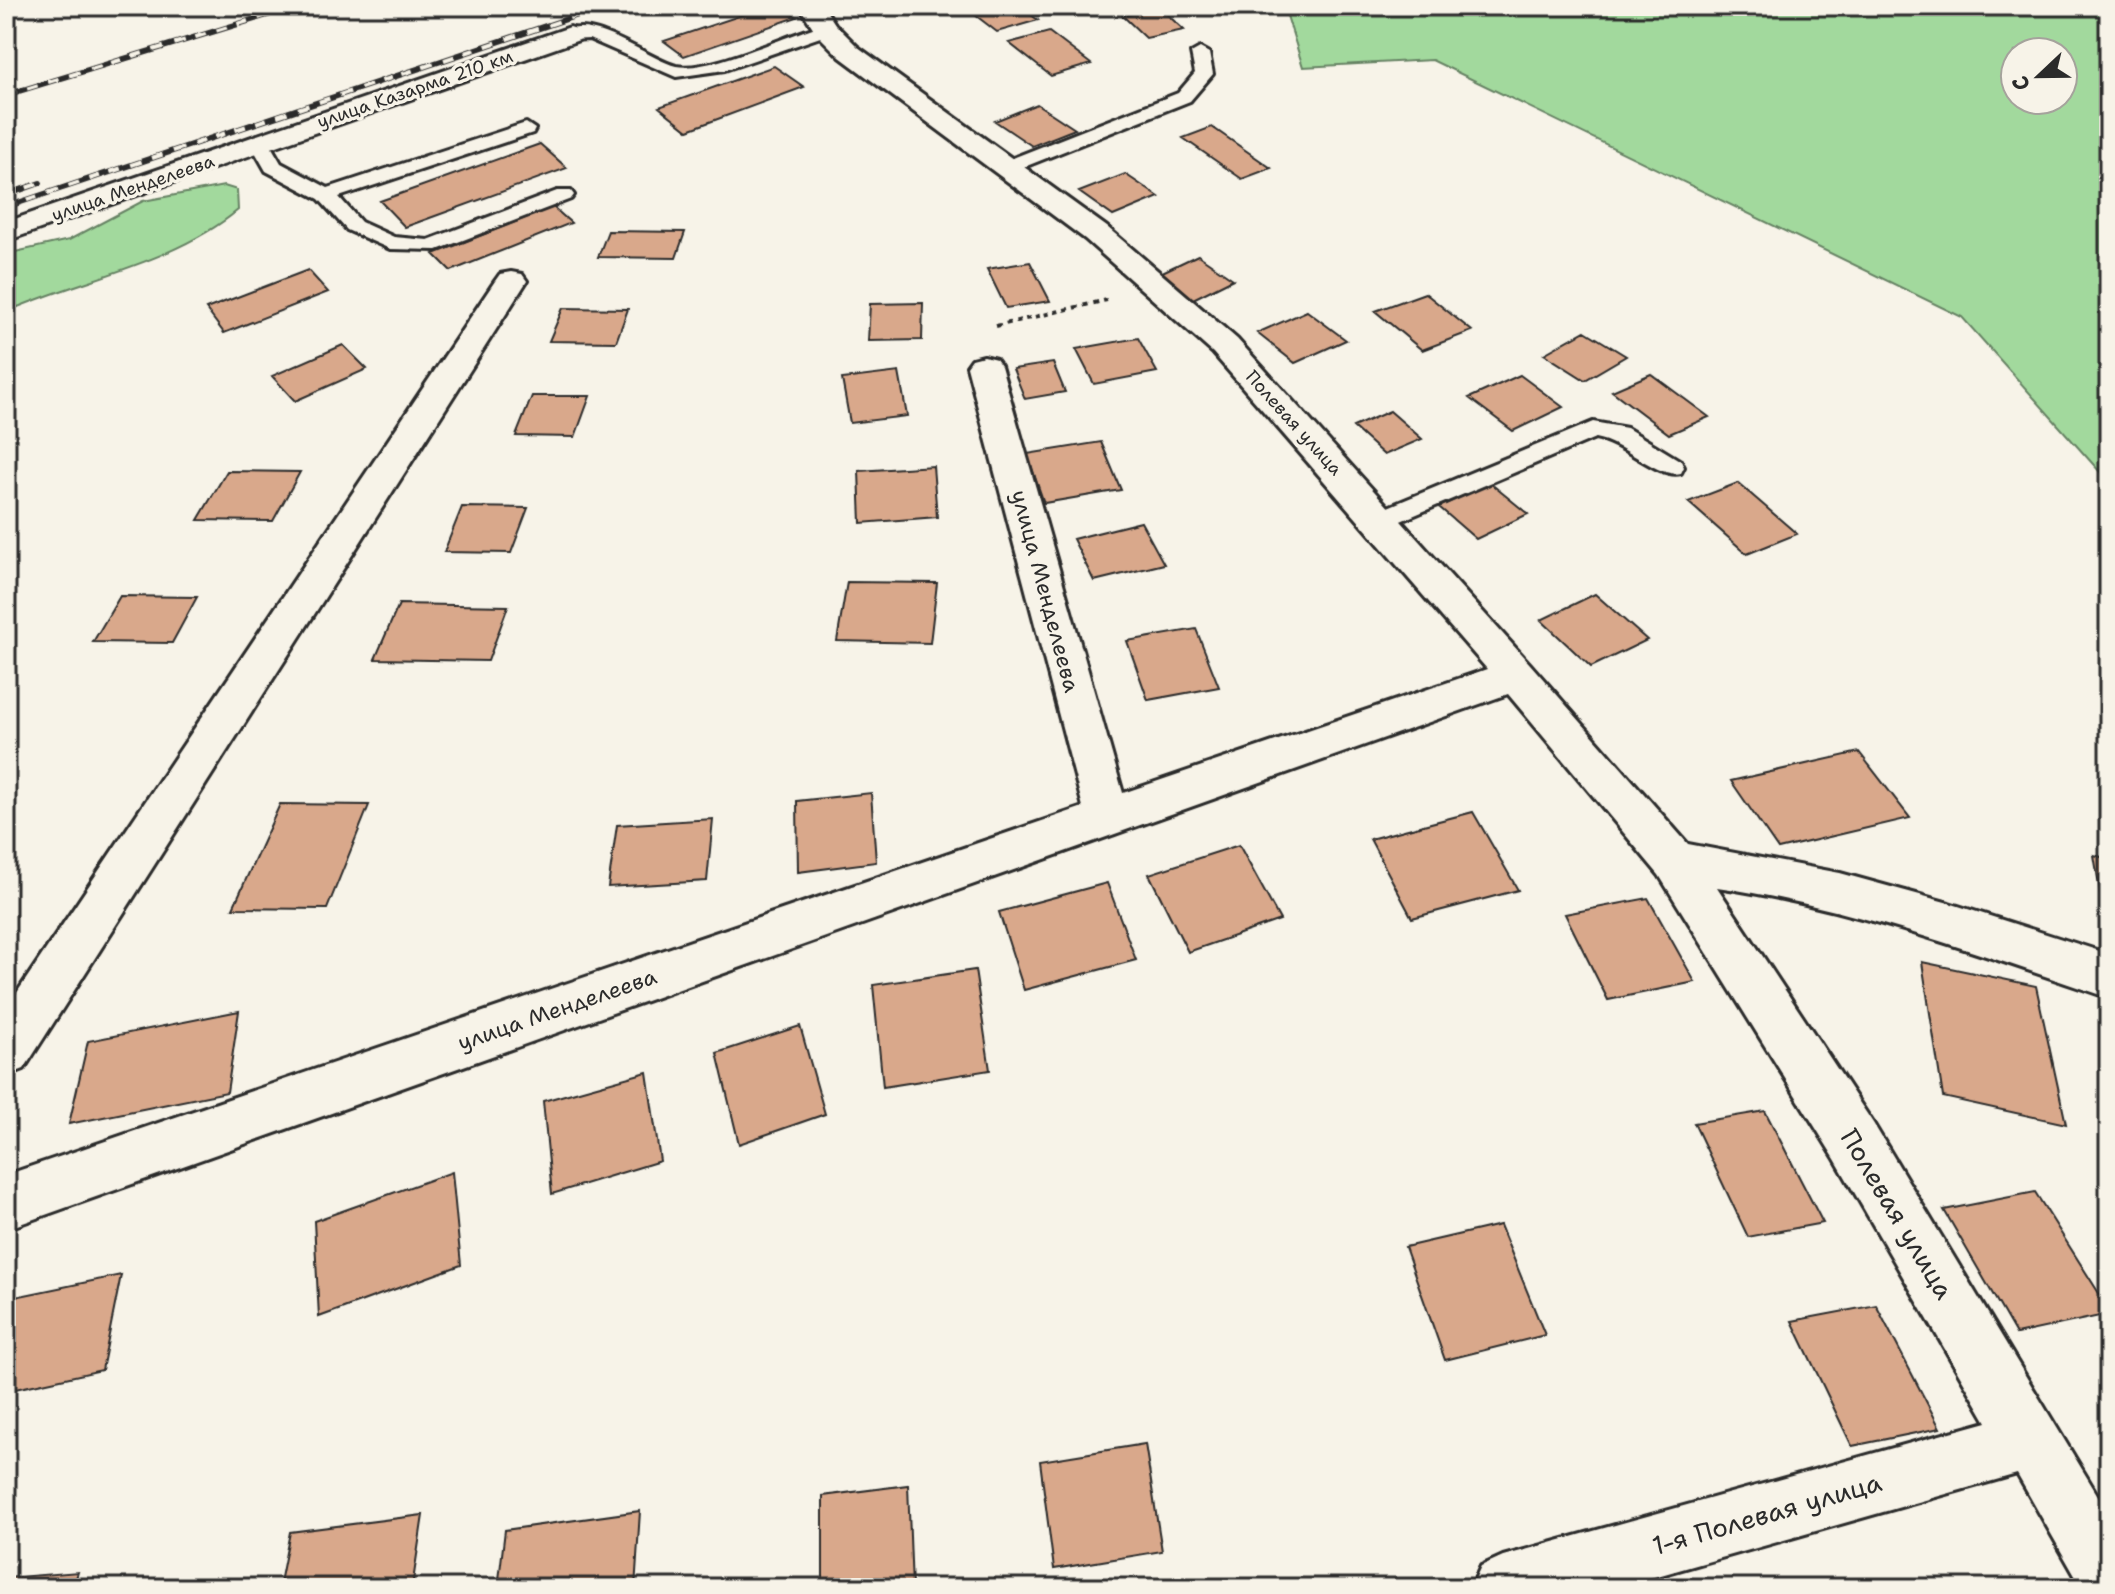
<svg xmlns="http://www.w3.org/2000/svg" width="2115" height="1594" font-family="'Shantell Sans',sans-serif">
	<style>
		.green { fill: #a2d99d; stroke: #668264; stroke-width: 2; fill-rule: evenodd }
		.building { fill: #d9a88b; stroke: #2b2b2b; stroke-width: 2 }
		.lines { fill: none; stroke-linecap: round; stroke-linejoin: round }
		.lane-casing { stroke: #2b2b2b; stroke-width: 6 }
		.street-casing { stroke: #2b2b2b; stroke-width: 6 }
		.path { stroke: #2b2b2b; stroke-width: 4; stroke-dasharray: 5 5; stroke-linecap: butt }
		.lane { fill: #f7f3e8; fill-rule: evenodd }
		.street { fill: #f7f3e8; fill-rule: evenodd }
		.rail-casing { stroke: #2b2b2b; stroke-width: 6 }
		.rail { stroke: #f7f3e8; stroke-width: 4; stroke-dasharray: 11; stroke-linecap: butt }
		.labels { text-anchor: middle; stroke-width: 7; stroke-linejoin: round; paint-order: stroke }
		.far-street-label { font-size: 18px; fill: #2b2b2b; stroke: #f7f3e8 }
		.street-label { font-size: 22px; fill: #2b2b2b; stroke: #f7f3e8 }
		.near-street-label { font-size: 26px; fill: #2b2b2b; stroke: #f7f3e8 }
	</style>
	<rect width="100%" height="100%" fill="#f7f3e8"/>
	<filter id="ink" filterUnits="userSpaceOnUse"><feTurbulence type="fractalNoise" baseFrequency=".0125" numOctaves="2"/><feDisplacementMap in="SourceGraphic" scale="16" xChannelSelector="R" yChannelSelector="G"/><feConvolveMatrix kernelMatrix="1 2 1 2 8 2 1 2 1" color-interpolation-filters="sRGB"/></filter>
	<g filter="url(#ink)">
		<!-- green -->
		<path class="green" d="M1284,6h825v476l-147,-165 -530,-257 -129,7zM2015,52h48v48h-48z
			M224,186l13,4 1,20c-63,53 -158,69 -232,102v-58l63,-14 74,-39z"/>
		<!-- building -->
		<path class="building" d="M769,6h11l17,11 -113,39 -20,-15z
			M973,6h46l19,14 -41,12 -31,-24z
			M1160,8l24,22 -38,8 -23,-22z
			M1049,32l42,32 -40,12 -42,-33z
			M774,66l30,21 -116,43 -29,-23z
			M1037,104l38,25 -43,17 -37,-25z
			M1212,127l59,41 -29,11 -59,-41z
			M540,144l27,24 -162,59 -25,-26z
			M1125,174l34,23 -46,19 -34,-24z
			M553,207l18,16 -120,48 -17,-17z
			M608,231l77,1 -9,26 -78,-1z
			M1198,255l35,24 -42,21 -35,-25z
			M1030,262l20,39 -44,7 -19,-39z
			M308,270l20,22 -104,41 -18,-24z
			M1425,293l47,38 -50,19 -47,-39z
			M923,303l-1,37 -54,1 2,-37z
			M563,308l65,1 -12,33 -67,-1z
			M1307,311l39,29 -51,23 -38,-30z
			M1585,331l41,25 -41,24 -41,-26z
			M1138,338l19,34 -63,12 -18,-35z
			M343,345l24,24 -72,32 -23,-25z
			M1053,363l12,29 -40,7 -12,-30z
			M899,372l8,44 -57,7 -8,-44z
			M1651,374l58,43 -40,17 -57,-43z
			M1520,375l43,32 -50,24 -44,-33z
			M532,396h58l-15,41 -59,-1z
			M1390,411l32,28 -38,16 -31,-28z
			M1101,442l20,48 -77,13 -17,-49z
			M933,466l4,51 -76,6 -2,-52z
			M227,471l73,1 -27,49 -75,-1z
			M1490,483l38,31 -52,25 -37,-32z
			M1738,483l59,51 -50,20 -59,-52z
			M462,507l66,1 -17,45 -67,-1z
			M1141,522l23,42 -70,17 -21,-42z
			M847,582l90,1 -7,60 -93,-2z
			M1595,594l52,46 -56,27 -50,-47z
			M120,596l77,1 -25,46 -79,-1z
			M399,604l109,2 -20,55 -113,-2z
			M1196,629l23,58 -71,13 -21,-59z
			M1859,752l51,66 -132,31 -47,-68z
			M871,793l5,69 -78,10 -1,-71z
			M280,804l89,1 -42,104 -94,-1z
			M1473,812l45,78 -106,28 -42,-79z
			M713,819l-6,62 -99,6 9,-62z
			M1239,845l41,75 -92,32 -39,-78z
			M2094,855l15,4v62l-4,-1z
			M1107,883l29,77 -112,30 -25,-78z
			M1648,898l47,84 -87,18 -43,-86z
			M1922,962l114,24 30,138 -123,-27z
			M975,970l15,100 -107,17 -10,-102z
			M239,1011l-12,81 -158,32 19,-83z
			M800,1026l25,88 -86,30 -22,-91z
			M647,1072l13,89 -108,33 -9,-93z
			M1765,1111l58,112 -75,14 -54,-114z
			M452,1172l9,93 -142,52 -5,-96z
			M2035,1192l74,117v5l-93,20 -72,-124z
			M1500,1225l45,110 -100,25 -40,-113z
			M121,1275l-19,95 -96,21v-76l4,-17z
			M1876,1305l64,123 -88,18 -60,-125z
			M1145,1444l17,107 -108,18 -14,-108z
			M908,1485l4,103h-89v-92z
			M640,1511l-5,77h-137l7,-58z
			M423,1515l-11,73h-133l11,-56z
			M78,1572l-5,16h-67v-10z"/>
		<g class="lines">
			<!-- lane casing -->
			<g class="lane-casing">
				<path id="lane" d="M826,24l6,1 3,4 -3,4 -107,37 -49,7 -87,-38 -19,1 -9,-5c26,-25 87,24 115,31 34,7 114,-33 150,-42z
					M1200,48l9,5 4,21 -23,27 -176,70 -7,2 -10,-6 3,-4 178,-70 17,-20 -4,-20z
					M526,123l9,6 -2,4 -194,64 22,25 33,15 34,3 129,-49h14l3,4 -3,4 -134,51 -47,-1 -43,-19 -28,-31 -53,-28 -16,-28 3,-4h14l14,24 47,25z
					M1593,422l34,6 54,33 3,6 -3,6c-23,6 -56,-30 -86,-35l-206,88 -9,3 -9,-3 -4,-6 4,-6z"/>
			</g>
			<!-- street casing -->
			<g class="street-casing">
				<path id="street" d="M799,6h24l12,18 23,23 249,180 130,112 293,325 158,180 152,29 109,30 160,51v44c-128,-44 -258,-91 -392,-111l156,236 236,391v74h-27l-65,-114 -402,114h-144l10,-22 22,-10 484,-134 -152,-263 -176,-284 -151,-181 -1502,535v-54l1077,-368 -116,-441 5,-7 12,-3 12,3 5,7 122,427 364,-124 -274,-316 -128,-114 -245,-182 -23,-23z
					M570,27l9,3 4,5 -4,5 -573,201v-19z
					M511,272l11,2 5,7 -503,788 -18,7v-67l489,-728 5,-7z"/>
			</g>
			<!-- path -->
			<path class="path" d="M996,326l111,-26"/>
			<!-- lane -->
			<use href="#lane" class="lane"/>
			<!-- street -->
			<use href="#street" class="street"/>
			<!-- rail casing -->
			<g class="rail-casing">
				<path id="rail" d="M6,95l291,-89
					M6,195l34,-12
					M6,207l599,-201"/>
			</g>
			<!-- rail -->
			<use href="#rail" class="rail"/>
		</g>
	</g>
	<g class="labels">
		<!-- far-street labels -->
		<g class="far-street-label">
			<text transform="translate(415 89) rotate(-19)" y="6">улица Казарма 210 км</text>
			<text transform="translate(133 188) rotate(-19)" y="6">улица Менделеева</text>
			<text transform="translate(1294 423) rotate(48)" y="6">Полевая улица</text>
		</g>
		<!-- street labels -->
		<g class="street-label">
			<text transform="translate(1046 591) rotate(75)" y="8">улица Менделеева</text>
			<text transform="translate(557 1009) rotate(-19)" y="8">улица Менделеева</text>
		</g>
		<!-- near-street labels -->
		<g class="near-street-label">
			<text transform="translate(1897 1214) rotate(59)" y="9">Полевая улица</text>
			<text transform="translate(1767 1514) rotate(-16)" y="9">1-я Полевая улица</text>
		</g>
	</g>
	<!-- margin -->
	<rect width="2115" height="1594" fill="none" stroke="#f7f3e8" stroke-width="32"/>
	<rect x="16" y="16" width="2083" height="1562" fill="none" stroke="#2b2b2b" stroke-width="3" filter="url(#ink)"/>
	<!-- north arrow -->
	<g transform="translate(2039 76) rotate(248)"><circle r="38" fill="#f7f3e8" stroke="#a5a39c" stroke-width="2"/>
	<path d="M0-6L14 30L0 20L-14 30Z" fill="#2b2b2b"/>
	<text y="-12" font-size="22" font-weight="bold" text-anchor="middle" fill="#2b2b2b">С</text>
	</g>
</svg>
